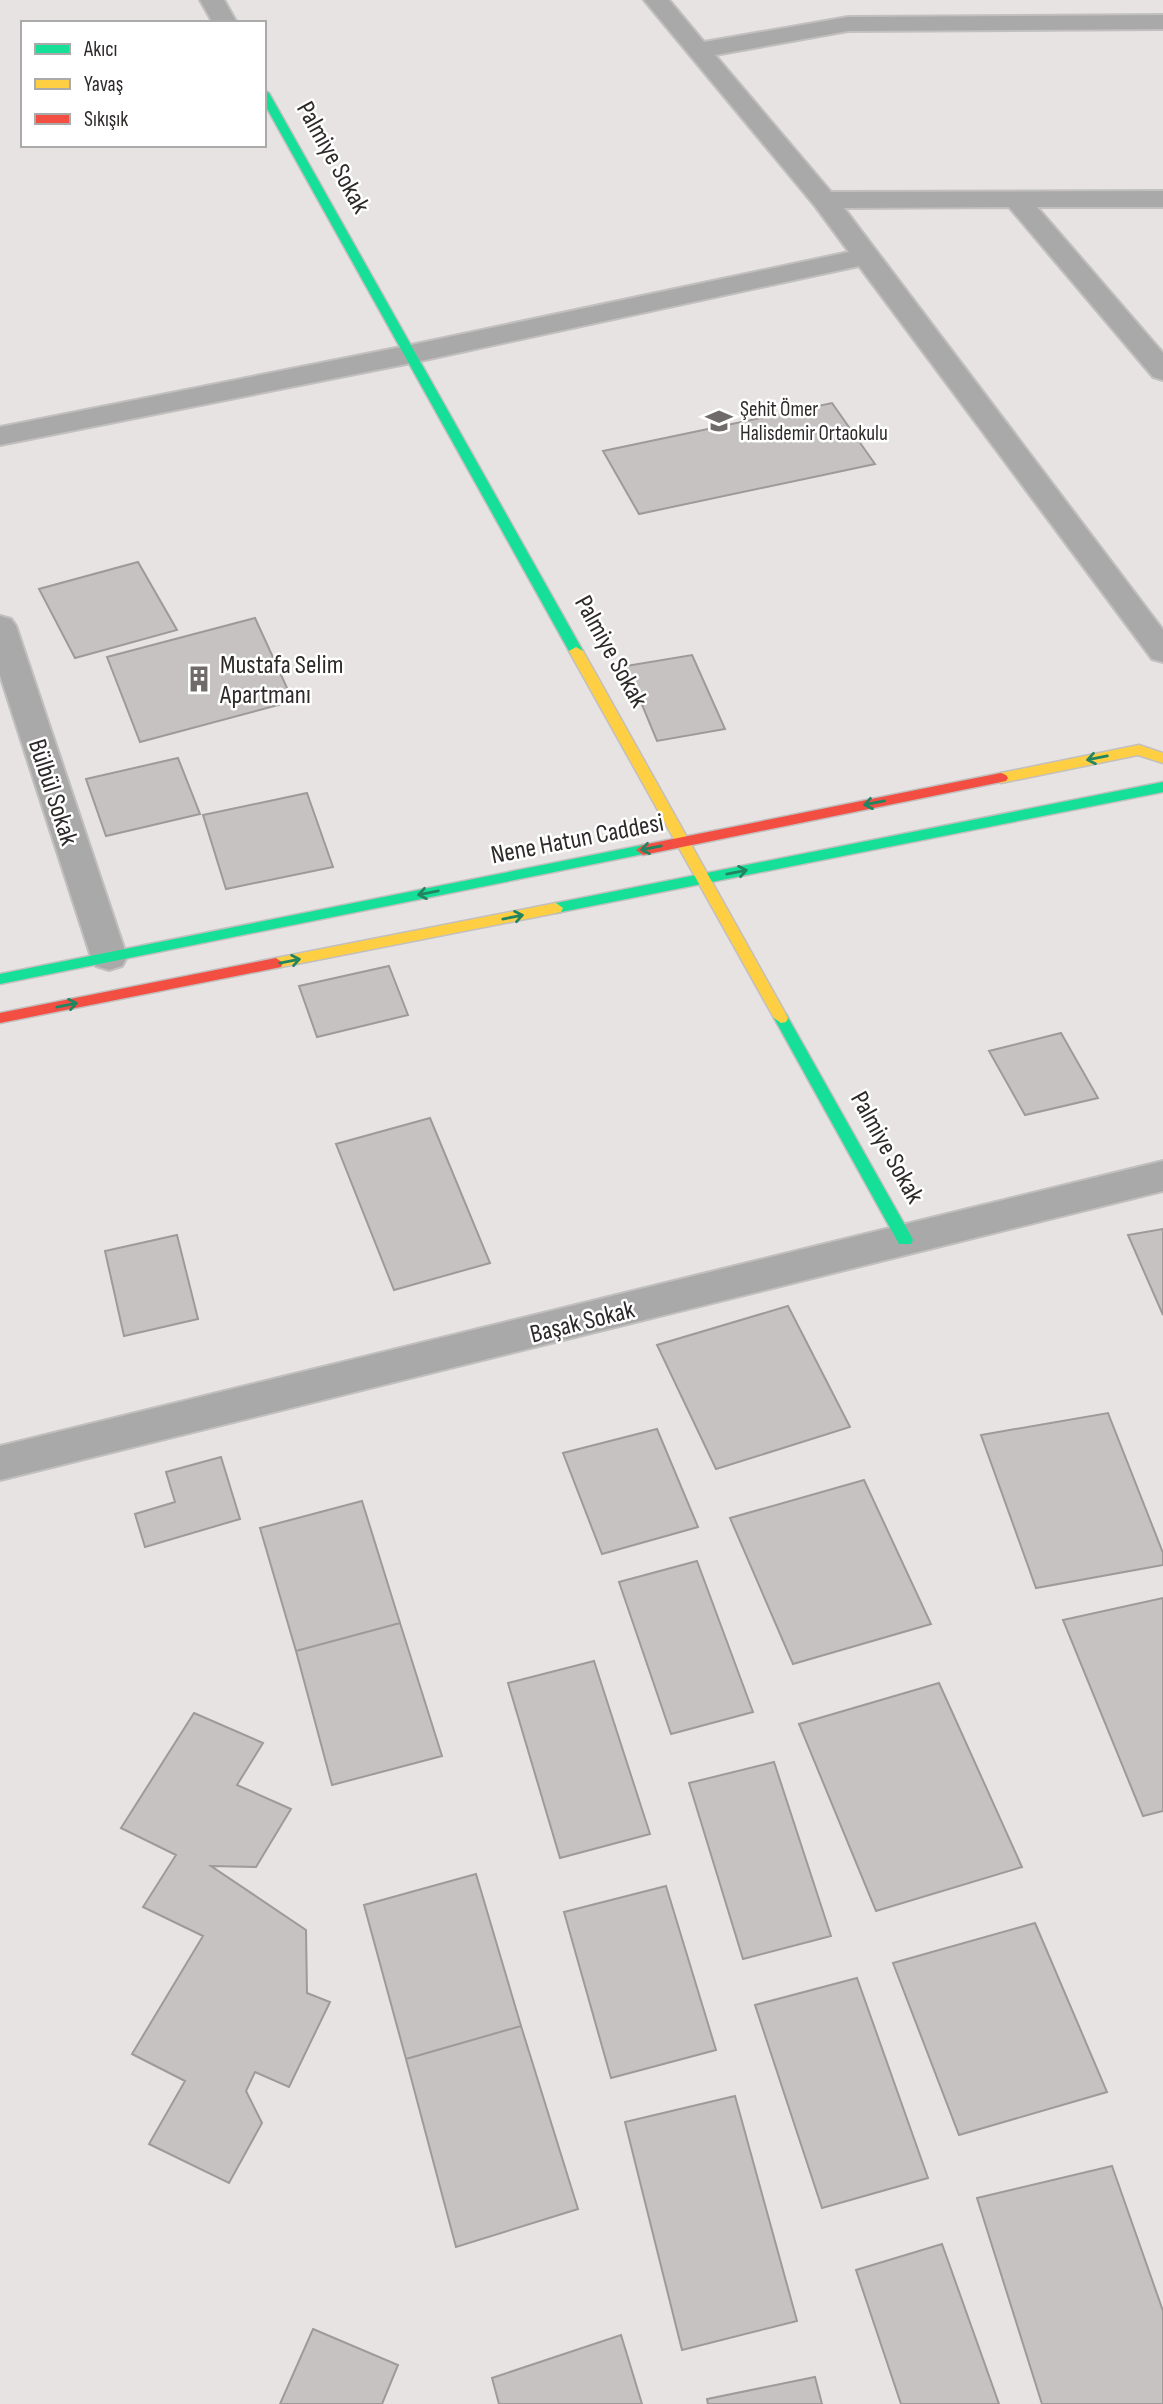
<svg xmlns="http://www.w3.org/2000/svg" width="1163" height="2404" font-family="'Sofia Sans Condensed',sans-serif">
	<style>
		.building { fill: #c6c2c2; stroke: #9e9a9a; stroke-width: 2 }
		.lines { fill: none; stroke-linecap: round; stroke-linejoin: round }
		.street-casing { stroke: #c2bfbf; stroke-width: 4 }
		.fast-casing { stroke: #c2bfbf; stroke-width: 3 }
		.slow-casing { stroke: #c2bfbf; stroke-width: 3 }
		.jam-casing { stroke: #c2bfbf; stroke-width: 3 }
		.street { fill: #aaa9a9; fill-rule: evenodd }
		.fast { fill: #16e098; fill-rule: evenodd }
		.slow { fill: #ffcf43; fill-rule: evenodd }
		.jam { fill: #f24e42; fill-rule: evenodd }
		.oneway { stroke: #228561 }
		.labels { text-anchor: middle; stroke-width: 5; stroke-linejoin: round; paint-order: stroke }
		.far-poi-label { font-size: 21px; fill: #2e2a2a; stroke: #fff; text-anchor: start }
		.street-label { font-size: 26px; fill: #2e2a2a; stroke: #fff }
		.poi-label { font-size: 26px; fill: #2e2a2a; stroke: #fff; text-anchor: start }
	</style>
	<rect width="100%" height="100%" fill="#e8e3e3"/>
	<!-- building -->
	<path class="building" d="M832,403l43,61 -236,50 -36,-63z
		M138,562l39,68 -102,28 -36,-69z
		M255,618l38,83 -153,41 -33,-85z
		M692,655l33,74 -68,12 -31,-75z
		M178,758l22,56 -94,22 -20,-57z
		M307,793l26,74 -107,22 -23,-74z
		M389,966l19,49 -91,22 -18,-51z
		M1061,1033l37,65 -73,17 -36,-64z
		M430,1118l60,145 -96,27 -58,-146z
		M1163,1229v86l-35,-80z
		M177,1235l21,84 -74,17 -19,-85z
		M788,1306l62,121 -134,42 -59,-124z
		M1108,1413l55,140v12l-127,23 -55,-153z
		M657,1429l41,98 -96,27 -39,-101z
		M221,1457l19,62 -95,28 -10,-33 40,-12 -9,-30z
		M864,1480l67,144 -138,40 -63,-146z
		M362,1501l38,122 -104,28 -36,-123z
		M697,1561l56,151 -82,22 -52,-152z
		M1163,1598v213l-20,5 -80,-196z
		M400,1623l42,133 -110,29 -36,-134z
		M594,1661l56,173 -90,24 -52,-175z
		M939,1683l83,184 -146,44 -77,-187z
		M194,1713l69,30 -26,42 54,24 -35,58 -45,-1 95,64 1,63 23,9 -41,85 -34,-15 -9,19 16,32 -33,60 -80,-39 36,-63 -53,-27 71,-118 -60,-29 33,-52 -55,-27z
		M774,1762l57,174 -88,23 -54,-176z
		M476,1874l45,152 -115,33 -42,-154z
		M666,1886l50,164 -105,28 -47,-166z
		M1035,1923l72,169 -148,43 -66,-172z
		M857,1978l71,200 -106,30 -67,-203z
		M521,2026l57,183 -122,38 -50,-188z
		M735,2096l62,225 -115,29 -57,-228z
		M1112,2166l51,145v93h-121l-65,-206z
		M942,2244l57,160h-98l-45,-134z
		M313,2329l85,36 -16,39h-102z
		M621,2335l21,69h-143l-7,-26z
		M815,2377l7,27h-114l-1,-5z"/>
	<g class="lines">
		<!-- street casing -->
		<g class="street-casing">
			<path id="street" d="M200,0h24l13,23h-24z
				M644,0h25l35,42 144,-25 315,-2v14l-315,2 -133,24 116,137 332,-1v16h-126l126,146v27l-10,-3 -144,-170 -165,1 319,422v32l-11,-3 -293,-393 -448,97 -411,82v-18l411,-82 438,-93 -34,-46z
				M0,616l11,3 5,7 111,331 -5,9 -13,4 -13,-4 -5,-9 -91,-282z
				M1163,1161v30l-1163,289v-34z"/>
		</g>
		<!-- fast casing -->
		<g class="fast-casing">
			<path id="fast" d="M264,90l5,3 314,558 -2,3h-10l-2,-3 -305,-548z
				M1163,782v10l-607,121 -7,-5 7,-5z
				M643,845l7,5 -2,3 -648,131v-10z
				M781,1013l5,1 125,222 2,4 -2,4h-12l-125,-226z"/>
		</g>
		<!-- slow casing -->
		<g class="slow-casing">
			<path id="slow" d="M576,647l7,4 205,367 -2,4 -5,1 -7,-5 -205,-367z
				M1139,745l24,8v10l-25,-8 -137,28 -7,-5 7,-5z
				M556,903l7,5 -2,4 -285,56 -7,-5 7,-5z"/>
		</g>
		<!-- jam casing -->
		<g class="jam-casing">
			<path id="jam" d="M1001,773l5,2 2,3 -2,3 -363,74 -7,-5 7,-5z
				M276,958l7,5 -2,4 -281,56v-10z"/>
		</g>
		<!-- street -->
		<use href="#street" class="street"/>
		<!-- fast -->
		<use href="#fast" class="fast"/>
		<!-- slow -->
		<use href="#slow" class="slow"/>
		<!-- jam -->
		<use href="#jam" class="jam"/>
	</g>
	<!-- one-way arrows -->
	<defs><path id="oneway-shaft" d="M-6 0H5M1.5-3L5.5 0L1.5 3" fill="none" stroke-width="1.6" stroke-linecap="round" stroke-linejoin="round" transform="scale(1.75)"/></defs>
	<g class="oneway">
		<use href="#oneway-shaft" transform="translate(1097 758) rotate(169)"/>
		<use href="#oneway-shaft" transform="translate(874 803) rotate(169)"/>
		<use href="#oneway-shaft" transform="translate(651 848) rotate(169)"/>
		<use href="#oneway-shaft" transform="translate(737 872) rotate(-11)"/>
		<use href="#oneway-shaft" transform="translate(428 893) rotate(169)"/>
		<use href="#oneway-shaft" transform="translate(513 917) rotate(-11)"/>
		<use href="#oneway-shaft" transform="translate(290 961) rotate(-11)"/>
		<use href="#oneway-shaft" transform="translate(67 1005) rotate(-11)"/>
	</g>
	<!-- icons -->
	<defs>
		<g id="school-bare" transform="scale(2.1)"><path d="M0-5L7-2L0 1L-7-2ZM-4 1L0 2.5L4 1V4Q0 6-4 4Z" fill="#6f6b6b" stroke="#fff" stroke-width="2.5" paint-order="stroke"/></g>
		<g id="building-bare" transform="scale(2.1)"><path d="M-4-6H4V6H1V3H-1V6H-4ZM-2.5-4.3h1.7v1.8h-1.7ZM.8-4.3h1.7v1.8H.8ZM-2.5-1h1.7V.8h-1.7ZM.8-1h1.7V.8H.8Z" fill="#6f6b6b" stroke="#fff" stroke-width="2.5" paint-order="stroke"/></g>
	</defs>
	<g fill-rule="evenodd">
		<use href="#school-bare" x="719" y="421"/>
		<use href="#building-bare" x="199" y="679"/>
	</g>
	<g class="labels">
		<!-- far-poi labels -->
		<g class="far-poi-label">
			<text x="740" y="416">Şehit Ömer<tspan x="740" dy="24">Halisdemir Ortaokulu</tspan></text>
		</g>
		<!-- street labels -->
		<g class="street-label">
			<text transform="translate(334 157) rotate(61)" y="9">Palmiye Sokak</text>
			<text transform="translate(612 651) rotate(61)" y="9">Palmiye Sokak</text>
			<text transform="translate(54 792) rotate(72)" y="9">Bülbül Sokak</text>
			<text transform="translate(577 838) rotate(-11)" y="9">Nene Hatun Caddesi</text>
			<text transform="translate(888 1147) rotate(61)" y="9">Palmiye Sokak</text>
			<text transform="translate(582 1321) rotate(-14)" y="9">Başak Sokak</text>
		</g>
		<!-- poi labels -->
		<g class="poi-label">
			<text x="220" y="673">Mustafa Selim<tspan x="220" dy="30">Apartmanı</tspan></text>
		</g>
	</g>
	<!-- legend -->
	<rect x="21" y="21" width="245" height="126" fill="#ffffff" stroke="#abaaaa" stroke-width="2"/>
	<rect x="35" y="44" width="35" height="10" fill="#16e098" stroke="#abaaaa" stroke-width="2"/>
	<text x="84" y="56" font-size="21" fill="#2e2a2a">Akıcı</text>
	<rect x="35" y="79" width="35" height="10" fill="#ffcf43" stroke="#abaaaa" stroke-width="2"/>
	<text x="84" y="91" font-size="21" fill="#2e2a2a">Yavaş</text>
	<rect x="35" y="114" width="35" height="10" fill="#f24e42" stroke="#abaaaa" stroke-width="2"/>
	<text x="84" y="126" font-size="21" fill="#2e2a2a">Sıkışık</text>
</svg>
